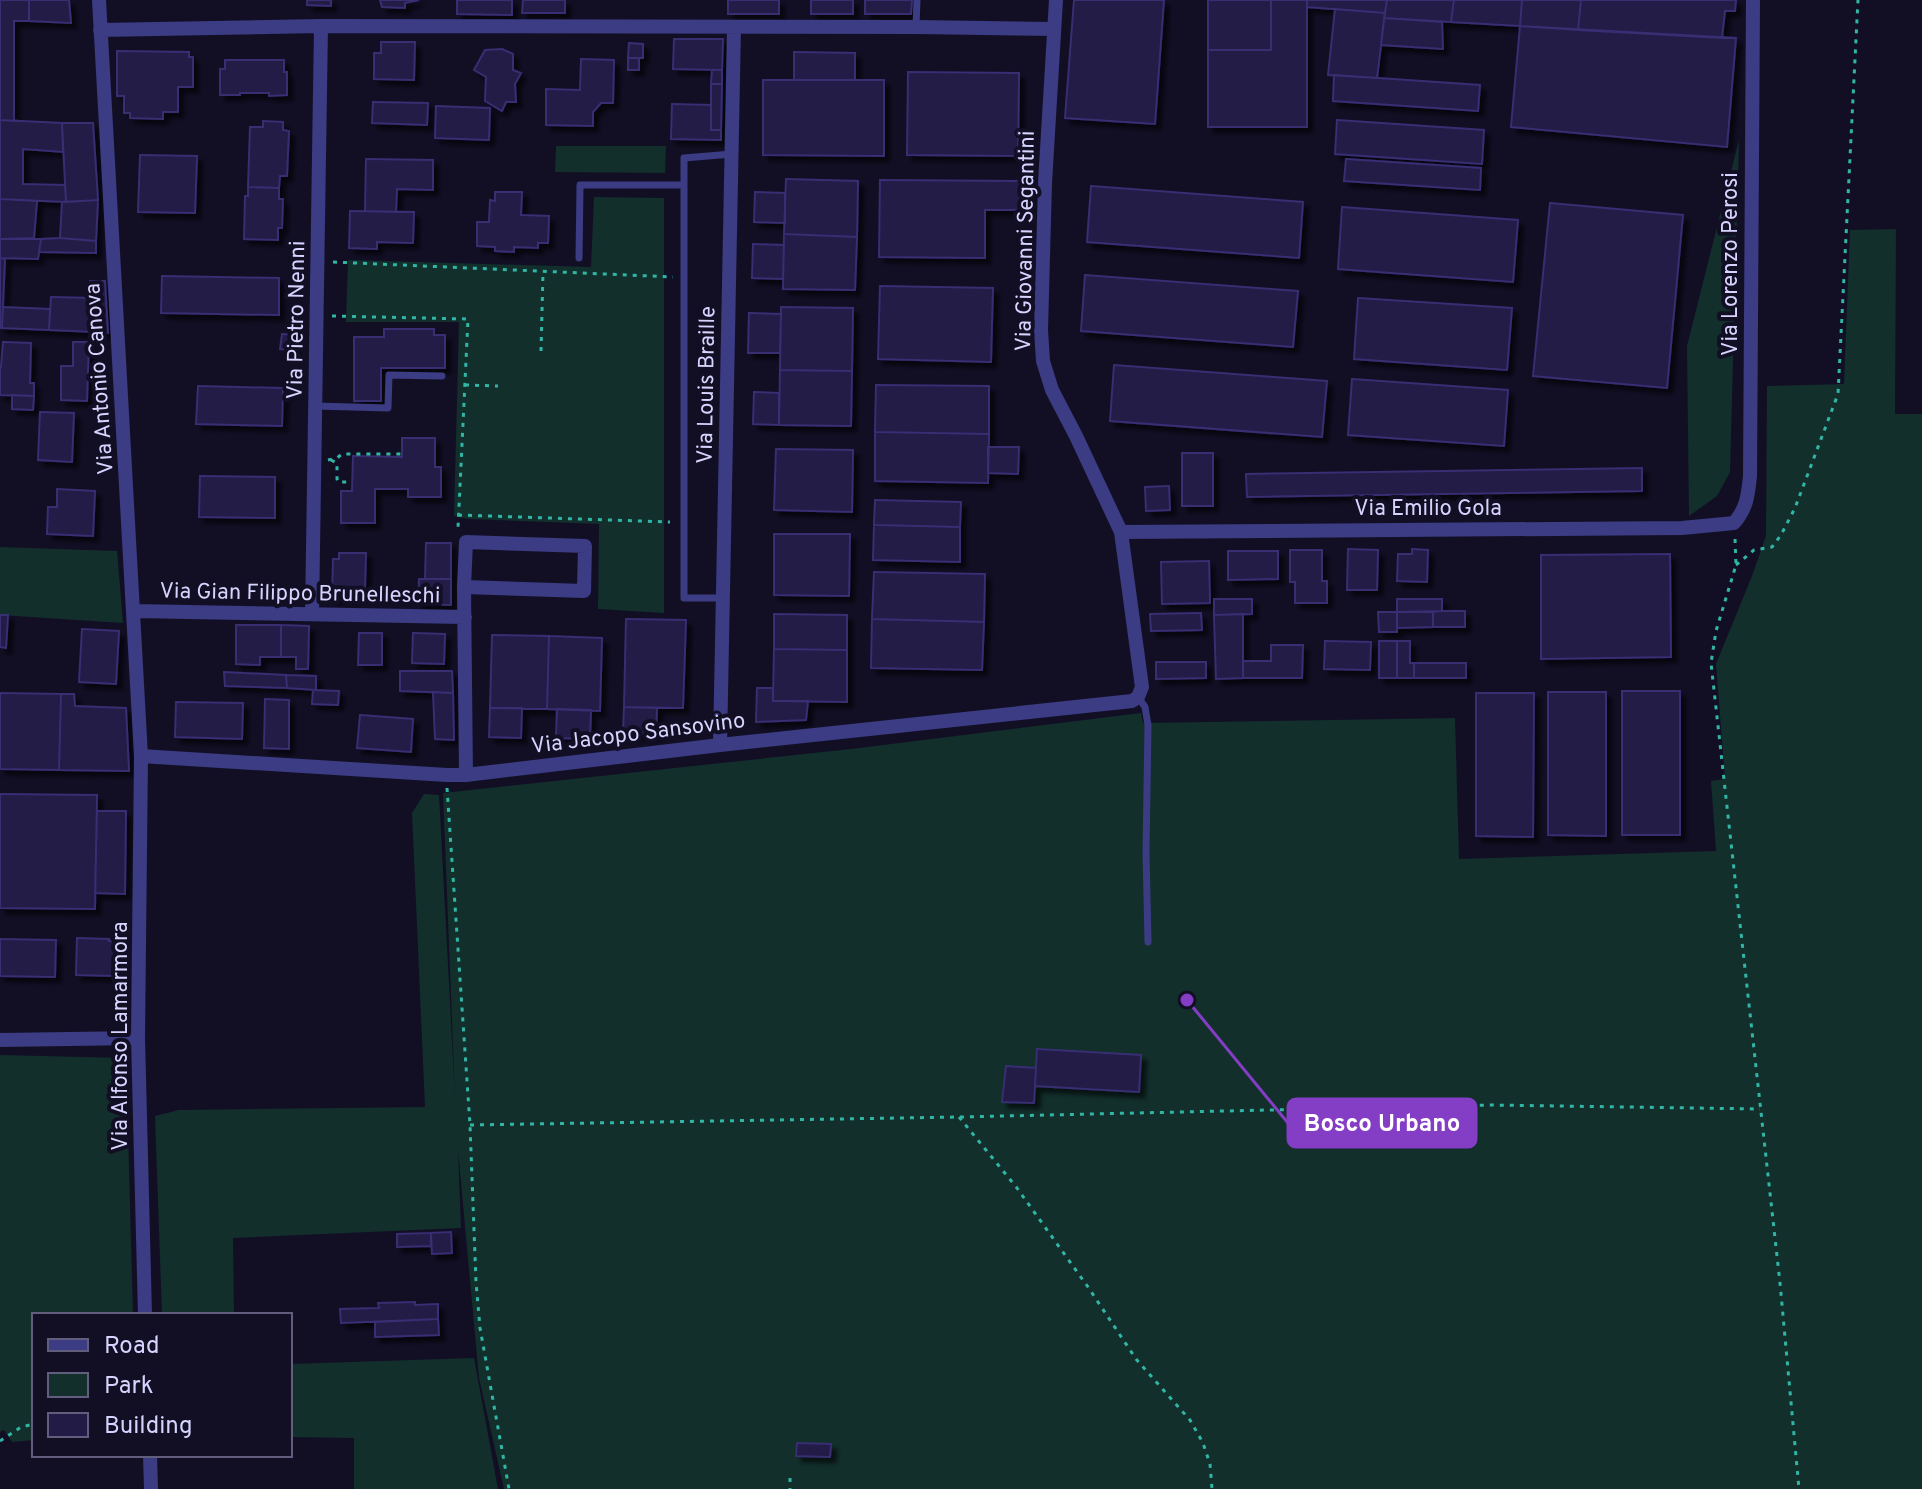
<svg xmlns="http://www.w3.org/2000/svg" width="1922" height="1489" font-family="Overpass,sans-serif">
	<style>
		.green { fill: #122f2c }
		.building { fill: #221b46; stroke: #372e72; stroke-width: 2; filter: url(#shadow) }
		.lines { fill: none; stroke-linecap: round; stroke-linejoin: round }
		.path { stroke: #31b6a6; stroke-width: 3; stroke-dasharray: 4 6; stroke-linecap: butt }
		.lane { stroke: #3b3c84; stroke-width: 7 }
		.street { stroke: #3b3c84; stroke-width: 14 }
		.labels { text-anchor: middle; stroke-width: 8; stroke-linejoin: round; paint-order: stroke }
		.street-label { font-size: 22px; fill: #d6d4fe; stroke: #120f25 }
		.leader { fill: none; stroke: #843dc5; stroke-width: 3 }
		.callout-dot { fill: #843dc5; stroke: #120f25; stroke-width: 3 }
		.callout { fill: #843dc5; stroke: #843dc5; stroke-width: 3 }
		.callout-label { font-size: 24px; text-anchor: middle; font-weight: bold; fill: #fff }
	</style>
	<defs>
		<filter id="shadow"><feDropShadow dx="5.5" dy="5.5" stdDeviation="2" flood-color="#0009"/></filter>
	</defs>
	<rect width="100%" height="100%" fill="#120f25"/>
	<!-- green -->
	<path class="green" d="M1739,140l-9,332 -13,24 -28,20 -2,-170z
		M556,146h110l-1,27 -110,-1z
		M594,197l70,1v415l-66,-4 1,-85 -130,-5 -15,-3 5,-194h-113l2,-62 243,7z
		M1896,229l-1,185h27v1075h-1418l-25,-111 -21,-228 3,78 -228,10 1,77h-72l-7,-199 24,-6 246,-3 -13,-294 12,-19 15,1 16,302 -12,-304 408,-44 290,-36 2,10 312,-5 4,141 257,-8 -5,-70 14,-2 -9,-115 36,-88 14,-40 1,-150 77,-2 6,-154z
		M0,547l117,4 6,72 -123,-8z
		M0,1055l126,3 7,257h-99v125l-22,2 -8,-12 -4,2z
		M474,1358l24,131h-144v-51l-64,-1v-73z"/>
	<!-- building -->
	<path class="building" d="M0,0h29v21h-15v100l-14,-1z
		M29,0h40l2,23 -42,-2z
		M307,0h24v6l-24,-1z
		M380,0h39l-14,3v5l-23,-1z
		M457,0h55v15l-55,-1z
		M523,0h42v13h-43z
		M728,0h51v14h-51z
		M811,0h42v14h-42z
		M865,0h47l-1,14h-46z
		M1074,0h90l-9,124 -90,-6z
		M1208,0h63v50h-63z
		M1271,0h36v127h-99v-77h63z
		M1307,0h80l-2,13 -78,-6z
		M1387,0h67l-3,22 -67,-4z
		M1454,0h68l-2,26 -69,-4z
		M1522,0h59l-3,30 -58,-4z
		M1581,0h155l-1,11h-10l-3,27 -144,-8z
		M1335,9l50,4 -8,65 -49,-3z
		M1384,18l58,4 1,27 -62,-4z
		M1520,26l216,12 -9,109 -216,-20z
		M674,39h49l-1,31 -49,-1z
		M381,42h34l-1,38 -40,-1v-26h7z
		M629,43l14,1v14h-15z
		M502,49l11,5v16l8,3 -6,11 1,18h-10l-4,9 -17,-10 1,-24 -12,-7 11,-20z
		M117,51l72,1v5h4v30h-15v25h-15v7l-33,-1v-5h-6v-17h-7z
		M794,52l61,1v27h-61z
		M628,58h11v12h-11z
		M581,59l33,1 -1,43h-12l-8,9v14l-47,-1v-36l34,1z
		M225,60h59v12h3v23l-18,1v-3h-29v2h-20v-26h5z
		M712,70h10v14h-11z
		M908,72l111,1 -1,83 -111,-1z
		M1334,75l146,10 -2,26 -145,-10z
		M763,80h121v76l-121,-1z
		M711,84h11l-1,46h-10z
		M373,102l55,1 -1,22 -55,-2z
		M672,104l39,1v25h10v10l-50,-1z
		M436,106l54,2 -1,32 -54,-2z
		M0,120l62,3 1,29 -40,-3v35l42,1 1,17 -66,-3z
		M1337,120l147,10 -2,34 -147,-10z
		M263,121l20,1v8l6,1 -2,45h-7l-1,12 -31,-1 2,-60h13z
		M62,123h31l5,77 -32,2z
		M140,155l57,1 -2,57 -57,-1z
		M366,159l67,1v30l-36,-1 -1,23 -31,-1z
		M1346,159l135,9 -1,22 -136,-9z
		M786,179l72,2 -1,56 -73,-3z
		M880,180l147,1v29h-42v48l-106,-1z
		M1091,186l212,16 -4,56 -212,-16z
		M248,187l31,1v11h4l-1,29h-4v12l-34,-1 1,-43h3z
		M495,192h27l-1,23 28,1 -1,27h-10v5l-24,-1v5l-19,-1v-4l-18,-1v-24h12l1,-22 5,1z
		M755,192l30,1v30l-31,-1z
		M0,199l37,2 -3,37 -34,1z
		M98,200l-2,41 -36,-3 2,-36z
		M1550,203l133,12 -16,173 -134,-12z
		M1342,207l176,13 -5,62 -175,-13z
		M350,211l64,1 -1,31 -36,-1v7l-28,-1z
		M784,234l73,3 -2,53 -72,-1z
		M60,238l36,3v12l-57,-1 2,-13z
		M0,239h41l-3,20 -38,-1z
		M753,244l31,1 -1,34 -31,-1z
		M0,258l5,1 -3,69h-2z
		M1085,275l213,16 -5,56 -212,-16z
		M162,276l117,2v37l-118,-2z
		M90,281h15l3,52 -13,-1z
		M880,286l113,2 -2,74 -113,-3z
		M51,297l41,1 3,34 -46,-2z
		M1358,298l154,10 -5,62 -153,-11z
		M3,307l47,2 -1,21 -47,-2z
		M781,307l72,1 -1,63 -72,-1z
		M749,313l32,1 -1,39h-32z
		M384,329h50v6h11v33h-64v33h-27v-64h30z
		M282,334l13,1 -1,15 -14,-1z
		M3,342l28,1 -1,40h4v13l-34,-1v-28h1z
		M73,342h16l-2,59 -26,-1v-34h12z
		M1114,365l213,16 -5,56 -212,-16z
		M780,370l72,1 -1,55 -72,-1z
		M1352,379l156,11 -4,56 -156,-11z
		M876,385l113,1v48l-114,-2z
		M198,386l85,2 -1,38 -86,-2z
		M754,392l25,1v32l-26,-1z
		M12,395l22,1 -1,14 -21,-1z
		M40,412l34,1 -2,49 -34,-2z
		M875,432l114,2 -1,49 -113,-2z
		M402,438h33v29h6v30h-33v-8h-33v34h-34v-32h11l1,-35 49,1z
		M988,447h31l-1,27 -30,-1z
		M776,449l77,1 -1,62 -78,-2z
		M1182,453h31v53h-31z
		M1642,468v23l-395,6 -1,-23z
		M200,476l75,1v41l-76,-1z
		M1169,486l1,24 -24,1 -1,-24z
		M57,489l38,2 -2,45 -46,-2 1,-27h9z
		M875,500l86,2 -1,25 -86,-2z
		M874,525l86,2v35l-87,-2z
		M774,534h76l-1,62 -75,-1z
		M426,543h25v36h-26z
		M1348,549l30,1 -1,40h-30z
		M1412,549l16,1 -1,32 -30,-1 1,-27h14z
		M1290,550h32v31h5v22h-32v-21h-5z
		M1228,551h50v28l-50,1z
		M339,553h27l-1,35h-11l-1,10h-21l1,-39h6z
		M1670,554l1,103 -130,2v-104z
		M1209,561l1,42 -48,1 -1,-42z
		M874,572l111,2 -1,48 -112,-3z
		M419,579h32v26l-33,-1z
		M1214,599h38v15l-38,1z
		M1397,599h45v12l-45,1z
		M1442,611h23v16h-32v-15z
		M1378,612h19v20h-18z
		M1397,612h36v15l-36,1z
		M1201,613l1,17 -51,1 -1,-17z
		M774,614l73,1v35l-73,-1z
		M1243,614v64l-27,1 -2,-64z
		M0,615h8l-2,33 -6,-1z
		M626,619l60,1 -3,88 -59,-1z
		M872,619l112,3 -2,48 -111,-2z
		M236,625h45v32h-21v8l-24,-1z
		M281,625l28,1 -1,43h-12v-12h-15z
		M82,629l37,2 -3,53 -37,-2z
		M359,633h23v32h-24z
		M413,633l32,1 -1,30 -32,-1z
		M492,635l57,1 -2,73 -57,-1z
		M549,636l53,2 -2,73 -53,-2z
		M1325,641l46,1 -1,28 -46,-1z
		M1379,641h18v37h-18z
		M1397,641h13v22h4v15h-17z
		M1271,645h32l-1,33h-59v-17h28z
		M774,649l73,1v52l-74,-1z
		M1156,662h50v16l-50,1z
		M1414,663h52v15h-52z
		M400,671h52l1,22 -53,-2z
		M224,672l62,3 1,13 -62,-2z
		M286,675l30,1v14l-29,-2z
		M757,688h16v13h35l-2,19 -50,2z
		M313,690l26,1 -1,14 -26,-1z
		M1622,691h58v144h-58z
		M433,692l20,1 1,47 -19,-1z
		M1548,692h58v144l-58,-1z
		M0,693l61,1 -2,76 -59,-1z
		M1476,693h58l-1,144 -57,-1z
		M61,694h13l1,12 51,2 3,63 -70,-1z
		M265,699l24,1v49l-25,-1z
		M176,702l67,1 -1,36 -67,-2z
		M624,707l33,1 -1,27 -33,-1z
		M490,708h32l-1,30 -32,-1z
		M557,709l34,1 -1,29 -34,-1z
		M360,715l53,4 -2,33 -54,-4z
		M0,794l97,1 -2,114 -95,-1z
		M97,811h29l-1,83 -30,-1z
		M77,938l32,1v2h11l-1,17h-3l-1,18 -39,-1z
		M0,939l56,1 -1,37 -55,-1z
		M1037,1049l104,6 -2,37 -104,-6z
		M1006,1066l30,2 -2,35 -32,-1z
		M451,1232l1,21 -20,1 -1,-21z
		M431,1233v13l-34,1v-13z
		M415,1302v3l23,-1v15l-97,4 -1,-14 39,-1 -1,-5z
		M438,1319l1,16 -64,2v-15z
		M797,1443l34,1 -1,13 -34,-1z"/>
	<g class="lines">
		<!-- path -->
		<path class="path" d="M333,262l340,15
			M332,316l136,3 -10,209
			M541,351l2,-79
			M465,385l33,1
			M328,460l9,-2 5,-4h60
			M331,460l6,3v16l1,3h14
			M458,515l212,7
			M1735,539l1,26 -20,66 -5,32 69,620 19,206
			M1736,565l18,-15 18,-3 9,-12 14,-27 43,-114 20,-394
			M447,788l23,337 6,157 4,46 29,161
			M959,1117l58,71 71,99 48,72 54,61 13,23 7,21 2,25
			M470,1125l489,-8 532,-12 269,4
			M0,1441l21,-14 13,-3
			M790,1478v11"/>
		<!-- lane -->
		<path class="lane" d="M916,27l1,-27
			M579,258l1,-73h104
			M315,406l73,2 1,-33 53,1
			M722,598h-38v-440l48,-4
			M1138,697l7,10 3,18 -2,128 2,89"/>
		<!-- street -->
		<path class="street" d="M99,0l42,756 -3,282 7,277
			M100,30l221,-4 595,1 138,2
			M1121,532l561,-4 52,-5c13,-15 14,-28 16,-47l3,-476
			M464,587l120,4 1,-45 -119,-4 -2,45 2,188
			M134,611l331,6
			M312,614l9,-588
			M720,745l14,-718
			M141,756l306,19h19l254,-30 412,-44 6,-4 4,-10 -21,-155 -45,-96 -24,-46 -9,-29 -2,-31 4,-147 11,-183
			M0,1040l138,-2
			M150,1455l1,34"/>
	</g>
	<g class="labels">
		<!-- street labels -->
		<g class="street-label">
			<text transform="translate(1024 241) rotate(-89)" y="8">Via Giovanni Segantini</text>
			<text transform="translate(1729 264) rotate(-90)" y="8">Via Lorenzo Perosi</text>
			<text transform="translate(295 320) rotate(-89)" y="8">Via Pietro Nenni</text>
			<text transform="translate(98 379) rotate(-94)" y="8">Via Antonio Canova</text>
			<text transform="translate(705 385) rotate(-89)" y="8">Via Louis Braille</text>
			<text x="1428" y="515">Via Emilio Gola</text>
			<text transform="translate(300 592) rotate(1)" y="8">Via Gian Filippo Brunelleschi</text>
			<text transform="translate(638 732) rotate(-7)" y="8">Via Jacopo Sansovino</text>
			<text transform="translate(119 1036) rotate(-90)" y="8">Via Alfonso Lamarmora</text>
		</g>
	</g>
	<!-- callouts -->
	<path class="leader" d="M1187 1000L1288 1123"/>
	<circle class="callout-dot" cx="1187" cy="1000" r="8"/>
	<rect class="callout" x="1288" y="1099" width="188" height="48" rx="8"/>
	<g class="callout-label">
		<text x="1382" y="1131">Bosco Urbano</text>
	</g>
	<!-- legend -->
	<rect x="32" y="1313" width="260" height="144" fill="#120f25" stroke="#605e7c" stroke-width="2"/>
	<rect x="48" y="1339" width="40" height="12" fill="#3b3c84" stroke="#605e7c" stroke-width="2"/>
	<text x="104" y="1353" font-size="24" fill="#d6d4fe">Road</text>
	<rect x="48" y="1373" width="40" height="24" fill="#122f2c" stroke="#605e7c" stroke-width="2"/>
	<text x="104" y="1393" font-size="24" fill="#d6d4fe">Park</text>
	<rect x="48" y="1413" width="40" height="24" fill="#221b46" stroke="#605e7c" stroke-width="2"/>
	<text x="104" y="1433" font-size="24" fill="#d6d4fe">Building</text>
</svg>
